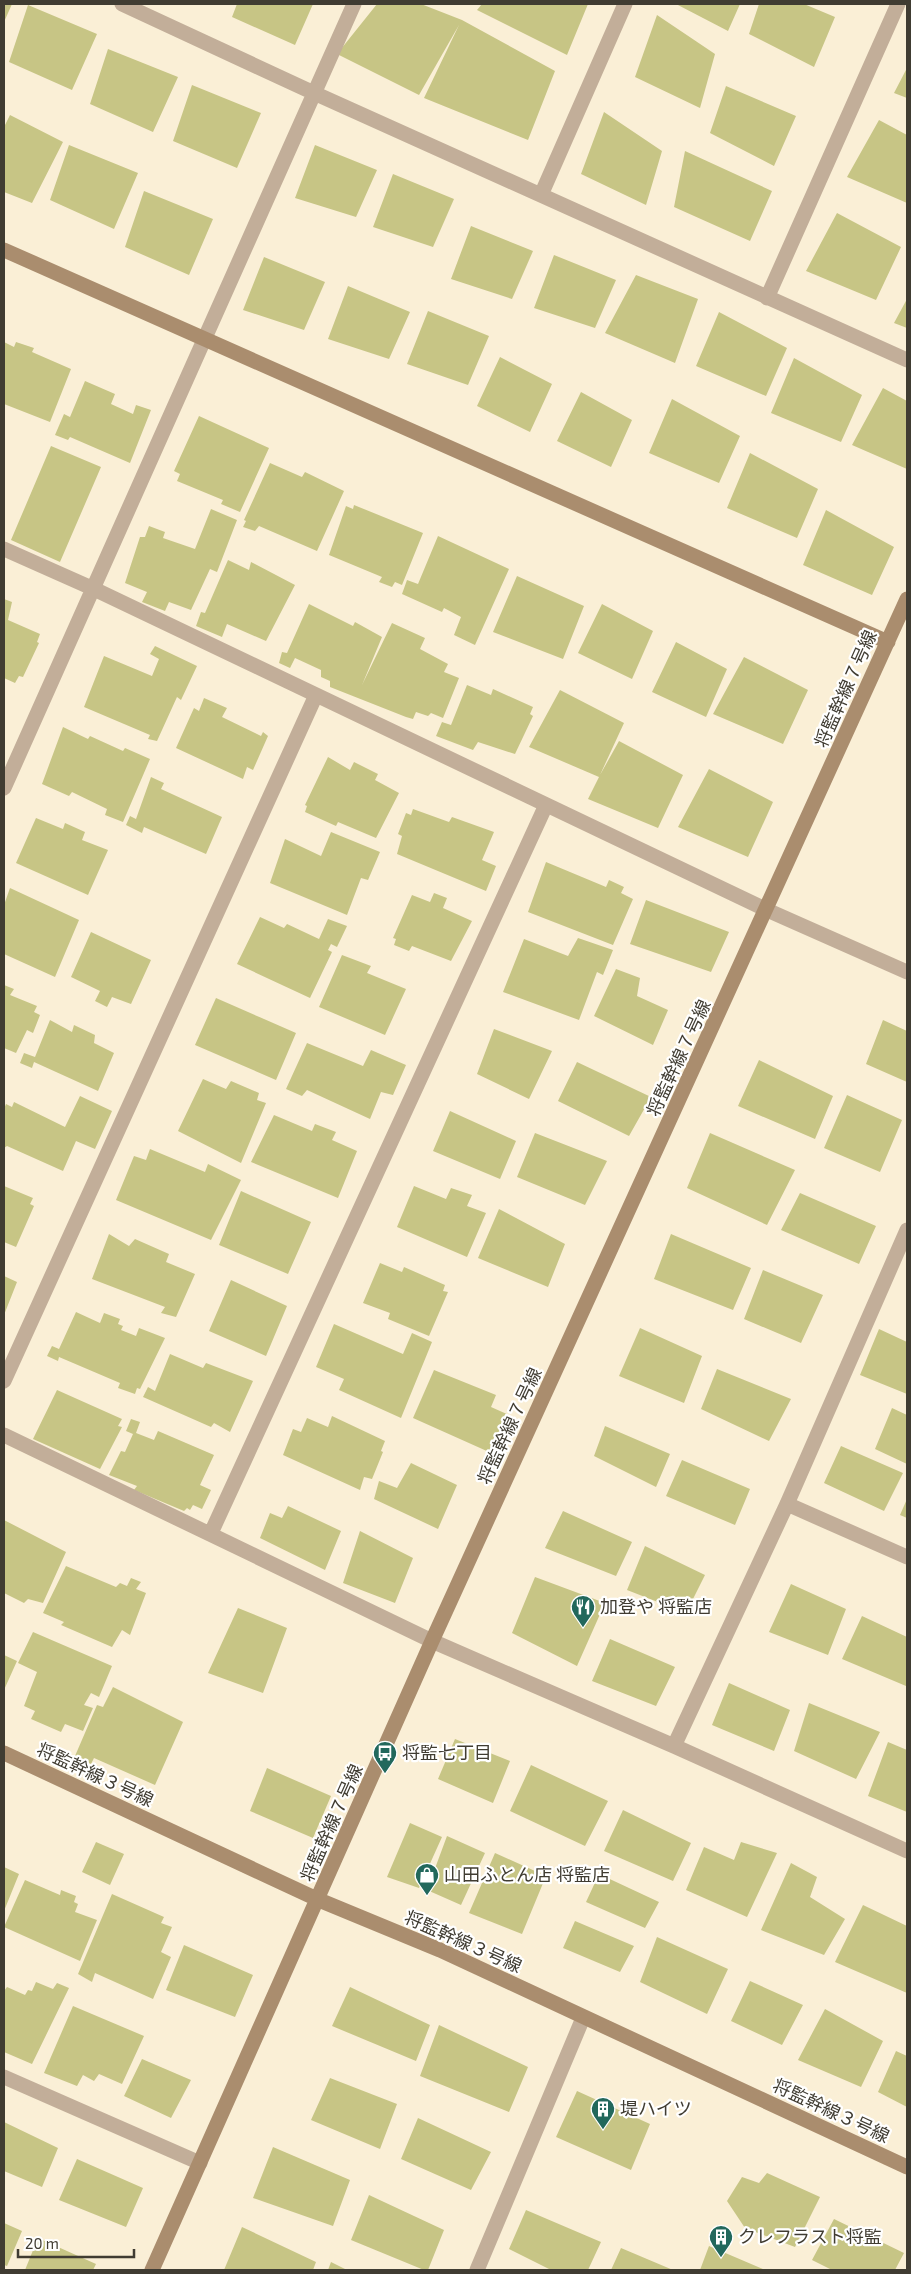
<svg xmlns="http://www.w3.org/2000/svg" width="911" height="2274" font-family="'Exo 2','Noto Sans JP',sans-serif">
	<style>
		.building { fill: #c7c585 }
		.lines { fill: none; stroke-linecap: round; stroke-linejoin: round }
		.street { stroke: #c2ae99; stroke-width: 15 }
		.secondary { stroke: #aa8d6e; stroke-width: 15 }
		.labels { text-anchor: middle; stroke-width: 4.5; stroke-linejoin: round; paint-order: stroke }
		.street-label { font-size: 18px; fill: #403c32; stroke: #fff }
		.poi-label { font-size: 18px; fill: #403c32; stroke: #fff; text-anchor: start }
	</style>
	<rect width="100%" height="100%" fill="#faefd6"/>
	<!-- building -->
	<path class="building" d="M4,4h8l-8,18z
		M237,4h76l-18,41 -63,-28z
		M377,4h44l41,16 93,51 -27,69 -104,-42 35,-73 -40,70 -82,-41z
		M482,4h106l-21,51 -90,-45z
		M676,4h64l-12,27z
		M759,4h45l31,13 -21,50 -65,-33z
		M28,5l69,29 -25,56 -63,-28z
		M657,15l58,39 -15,54 -65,-31z
		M108,49l70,28 -25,55 -63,-28z
		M907,68v30l-13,-5z
		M192,85l69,28 -24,55 -64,-27z
		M726,86l70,30 -22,50 -64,-33z
		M604,112l58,39 -16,54 -65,-31z
		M10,115l53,27 -31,61 -28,-11v-65z
		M879,120l28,15v68l-60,-26z
		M69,145l69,28 -24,56 -64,-29z
		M315,145l62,25 -21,47 -61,-19z
		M685,151l87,40 -22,50 -76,-34z
		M393,174l61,25 -21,48 -60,-20z
		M144,191l69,28 -24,56 -64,-28z
		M837,213l64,34 -25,53 -70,-29z
		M471,226l62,25 -21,48 -61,-20z
		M554,255l62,25 -21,48 -61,-20z
		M264,257l61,25 -21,48 -61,-20z
		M636,275l62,24 -23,64 -70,-30z
		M348,286l62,26 -21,47 -61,-20z
		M907,299v29l-13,-5z
		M428,311l61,25 -21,49 -61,-21z
		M719,312l68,36 -21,48 -70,-30z
		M4,342l10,5 2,-5 18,6 -2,4 39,17 -21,53 -46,-18z
		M500,357l52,27 -22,48 -53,-26z
		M794,358l68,37 -21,47 -70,-29z
		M85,381l30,13 -4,10 22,10 3,-9 15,5 -21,53 -60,-26 -2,3 -13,-5 9,-21 6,3z
		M883,388l24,13v68l-55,-24z
		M581,392l51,28 -21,47 -54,-26z
		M672,399l68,37 -21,47 -70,-30z
		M199,416l70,32 -29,64 -19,-8 2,-4 -46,-19 3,-7 -6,-3z
		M51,446l50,21 -41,95 -49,-22z
		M750,453l68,36 -21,49 -70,-30z
		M270,463l32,14 3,-5 39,19 -27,60 -58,-25 -4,5 -12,-4 3,-6 -2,-1z
		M354,505l69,28 -21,52 -7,-3 -3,5 -13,-5 3,-5 -53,-22 17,-49 7,3z
		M211,509l26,11 -20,52 -7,-3 -19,41 -22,-8 -4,9 -23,-9 5,-10 -22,-9 15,-46h5l4,-11 16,6 -2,6 32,11z
		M826,510l68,37 -22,48 -69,-30z
		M438,536l71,33 -34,76 -21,-10 7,-18 -17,-9 -2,4 -40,-18 5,-14 11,4z
		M228,560l21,10 2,-8 44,23 -29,56 -39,-17 -5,13 -26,-11 5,-14 4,1z
		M517,576l67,30 -21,53 -70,-27z
		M4,599l8,3 -4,18 32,14 -3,8 2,1 -16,34 -4,-1 -4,7 -11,-5z
		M309,604l44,22 2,-4 27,15 -20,48 30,-62 33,15 -5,11 28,15 -4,8 15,6 -16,40 -12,-5 -3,3 -12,-4 -3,7 -7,-2 -76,-30v-6l-9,-4v-7l-26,-12 -5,10 -11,-5 3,-11 5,1z
		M602,604l51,27 -21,48 -54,-26z
		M676,642l51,27 -21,48 -54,-25z
		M155,646l42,20 -16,34 -4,-3 -20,44 -9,-2 2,-4 -66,-28 20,-51 48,20 7,-17 -9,-5z
		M744,657l64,33 -25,54 -70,-30z
		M467,685l24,10 2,-6 40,18 -3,7 3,2 -18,38 -37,-12 -5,8 -37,-14 6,-14 9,3z
		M560,690l64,33 -24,52 19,-34 64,34 -25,53 -70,-29 11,-22 -70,-30z
		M204,698l23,10 -5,9 39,19 2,-4 5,4 -15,34 -6,-3 -4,12 -67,-31 18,-40 5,3z
		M63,727l25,12 2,-3 33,15 2,-3 25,11 -27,63 -18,-7 2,-6 -35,-17 -3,4 -27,-12z
		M328,757l22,13 4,-8 24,12 -3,6 24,13 -23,45 -38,-16 -2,4 -31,-14 2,-6 -2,-1z
		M709,769l64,33 -25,55 -70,-30z
		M151,777l13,6 -3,6 61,28 -16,37 -62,-27 -2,6 -16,-8 4,-9 6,3z
		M413,809l36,13 3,-5 42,15 -12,28 14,6 -10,25 -89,-37 5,-18 -4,-2 8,-21 5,2z
		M36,818l27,11 2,-6 20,9 -3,8 26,10 -20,45 -72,-32z
		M331,832l49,20 -12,28 -7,-2 -14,37 -77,-32 15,-44 36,17z
		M546,862l60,25 3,-7 15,7 -3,6 12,6 -20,46 -85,-33z
		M10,888l69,32 -24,57 -51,-23v-49z
		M434,893l13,5 -4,10 29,13 -21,40 -39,-15 -3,5 -15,-6 2,-6 -3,-1 19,-43 18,7z
		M646,900l83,32 -18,40 -81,-28z
		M260,917l24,11 3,-4 32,15 9,-20 19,7 -10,21 -6,-3 -3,6 4,2 -22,46 -73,-34z
		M91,932l60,28 -20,44 -19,-7 -5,10 -12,-6 5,-10 -29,-14z
		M578,938l35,12 -10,25 -6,-3 -18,48 -76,-28 21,-53 44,17z
		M342,955l29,11 -4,7 39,16 -21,46 -66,-28z
		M616,969l24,9 -3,18 31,14 -15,35 -59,-29z
		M4,985l10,4 -4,6 27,11 -3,6 6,3 -7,18 -6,-3 -11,23 -12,-5z
		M216,998l80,35 -20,47 -81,-35z
		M50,1020l22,12 2,-7 21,10 -1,8 20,10 -16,38 -64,-29 -2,6 -12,-5 4,-10 11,4z
		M883,1020l24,11v51l-41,-18z
		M494,1029l58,22 -23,48 -52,-25z
		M307,1043l56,23 8,-16 35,15 -13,30 -12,-3 -11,27 -63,-29 -5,6 -16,-7z
		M759,1060l74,36 -18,43 -77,-33z
		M577,1062l74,35 -22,39 -71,-35z
		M203,1079l23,10 5,-8 28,12 -2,7 9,3 -25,60 -63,-32z
		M847,1095l55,25 -22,52 -56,-24z
		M80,1096l32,15 -17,38 -19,-8 -13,30 -56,-25 -3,2v-39l2,-5 6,3 2,-5 51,25z
		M450,1111l66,30 -16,38 -67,-28z
		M274,1115l38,16 3,-7 21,8 -4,8 25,11 -19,47 -87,-36z
		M535,1133l72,28 -22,44 -68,-28z
		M710,1133l85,37 -28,55 -80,-37z
		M150,1149l55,23 3,-8 33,16 -30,60 -95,-40 18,-44 12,4z
		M4,1186l29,12 -3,6 4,2 -18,41 -12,-5z
		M414,1186l32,13 5,-11 21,7 -5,11 19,7 -19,44 -70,-30z
		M241,1191l70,31 -23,52 -69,-29z
		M800,1193l76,33 -17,38 -78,-34z
		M499,1209l66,35 -17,43 -70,-29z
		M109,1234l20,12 6,-7 34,15 -3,8 29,12 -19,43 -15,-4 4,-6 -73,-28z
		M671,1234l80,34 -18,42 -79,-31z
		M380,1263l22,9 2,-5 41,18 -2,6 5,1 -19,44 -41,-17 2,-6 -27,-10z
		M763,1270l60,25 -22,48 -57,-24z
		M4,1276l13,6 -13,33z
		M231,1280l56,26 -21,50 -57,-25z
		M76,1312l24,11 4,-10 16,6 -2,5 5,2 -2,4 15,6 3,-8 26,10 -25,51 -3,-1 -2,6 -17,-6 2,-5 -61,-26 -1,4 -11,-5 5,-10 7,3z
		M334,1324l69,30 9,-21 20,9 -31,76 -62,-28 5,-11 -28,-12z
		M640,1328l62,28 -18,47 -65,-27z
		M879,1329l28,13v52l-47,-19z
		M170,1354l33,14 3,-5 47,18 -23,51 -16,-9 -3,4 -68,-30 5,-10 7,4z
		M717,1369l74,30 -22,42 -68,-32z
		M434,1370l62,25 -5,12 18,8 -20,37 -76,-34z
		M57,1390l65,29 -4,7 4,1 -22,42 -67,-30z
		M892,1408l15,7v49l-32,-15z
		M332,1416l53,25 -4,10 2,1 -11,27 -8,-2 -4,13 -77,-35 10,-26 8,3 6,-14 21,9z
		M131,1419l9,3 -4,11 18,7 4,-9 56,24 -14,30 11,5 -9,19 -9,-4 -3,5 -3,-2 -3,3 -50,-21 3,-4 -28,-11 12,-24 4,1 8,-18 -7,-3z
		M605,1426l65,28 -14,33 -62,-31z
		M841,1446l62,27 -19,38 -60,-28z
		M682,1460l68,29 -15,36 -69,-29z
		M411,1463l46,22 -19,44 -64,-30 5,-18 18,7z
		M907,1499v19l-7,-3z
		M288,1506l53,25 -16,39 -65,-32 10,-25 12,5z
		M563,1511l69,31 -16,34 -71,-28z
		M4,1520l62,32 -23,51 -15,-4 -4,4 -20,-10z
		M360,1531l53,27 -18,45 -52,-20z
		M645,1546l60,29 -19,38 -59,-23z
		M66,1566l50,21 4,-4 7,3 4,-8 10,4 -5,7 10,4 -16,42 -8,-5 -10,17 -51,-22 3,-3 -21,-9z
		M535,1577l70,26 -28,63 -65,-33z
		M791,1584l55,25 -18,46 -59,-23z
		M238,1608l49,20 -24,65 -55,-20z
		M862,1616l45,21 -1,49 -64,-27z
		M33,1632l79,34 -13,31 -8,-4 -7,12 9,3 -10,23 -18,-7 -4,8 -30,-13 4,-8 -11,-5 13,-34 -19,-9z
		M610,1639l65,28 -19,39 -64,-25z
		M4,1655l13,6 -13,29z
		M729,1683l61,27 -16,41 -62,-26z
		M113,1687l70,35 -28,63 -61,-27 -3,6 -16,-8 22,-51 6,2z
		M809,1703l71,29 -24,47 -62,-28z
		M455,1739l55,22 -17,42 -55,-24z
		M888,1742l19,8v62l-39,-16z
		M531,1765l77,36 -23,45 -75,-35z
		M267,1768l64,28 -18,42 -63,-27z
		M623,1810l68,33 -18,38 -69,-30z
		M410,1823l32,14 -23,51 -32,-11z
		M447,1836l38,17 -24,52 -34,-15z
		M96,1842l28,12 -14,31 -28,-13z
		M741,1842l36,11 -30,64 -61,-27 18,-43 30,13z
		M495,1853l51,23 -24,58 -53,-21z
		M791,1863l26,14 -7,20 35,22 -21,36 -63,-25z
		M4,1867l15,7 -15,37z
		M599,1874l60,28 -14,26 -59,-26z
		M25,1880l35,15 1,-5 15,6 -2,6 4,2 -3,8 22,8 -17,41 -76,-34z
		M112,1894l52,23 -3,6 11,4 -11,25 10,5 -18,42 -58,-26 -3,9 -14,-8z
		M863,1905l44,21v67l-72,-31z
		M575,1921l59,25 -14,26 -57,-24z
		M657,1937l71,32 -21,45 -67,-32z
		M184,1945l69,30 -18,42 -69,-27z
		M750,1981l53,24 -21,40 -51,-24z
		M36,1982l17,7 4,-6 12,5 -37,76 -28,-12v-61l3,-4 18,8 3,-5 4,1z
		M350,1987l80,38 -14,36 -84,-35z
		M73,2006l71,30 -22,48 -23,-10 -5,7 -11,-6 -6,11 -33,-13z
		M825,2009l58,32 -22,46 -63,-27z
		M439,2025l89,42 -19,45 -89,-36z
		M896,2051l11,5v51l-29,-15z
		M142,2059l49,21 -20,38 -47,-22z
		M330,2078l67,26 -17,45 -69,-29z
		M577,2091l73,33 -19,46 -75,-33z
		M418,2118l73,34 -20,38 -70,-31z
		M4,2122l54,26 -16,39 -38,-16z
		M273,2147l77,33 -17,46 -80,-28z
		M77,2159l66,29 -17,39 -67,-27z
		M767,2173l53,24 -25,50 -50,-19 -18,-27 15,-24 17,6z
		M369,2195l75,35 -16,40h-4l-73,-30z
		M526,2210l75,32 -13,28h-37l-42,-21z
		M834,2219l70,34 -9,17h-63l-20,-10z
		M4,2223l18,8 -15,35 -3,-1z
		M242,2227l74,35 -3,8h-89z
		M38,2238l58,26 -3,6h-68z
		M709,2246l56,24h-65z
		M621,2248l52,22h-62z
		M331,2262l16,8h-19z"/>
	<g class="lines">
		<!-- street -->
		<path class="street" d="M122,4l192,89 593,267
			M541,195l84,-191
			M767,298l131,-294
			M4,549l90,40 673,321 140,62
			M4,788l350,-784
			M4,1381l312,-686
			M4,1435l428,206 242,105 233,105
			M787,1504l120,53
			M211,1533l335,-728
			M674,1746l113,-242 120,-274
			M4,2077l196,86
			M477,2270l106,-252"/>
		<!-- secondary -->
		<path class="secondary" d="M4,250l884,392
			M4,1753l315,147 121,50 467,217
			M152,2270l280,-629 475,-1042"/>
	</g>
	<!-- icons -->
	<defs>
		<g id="restaurant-pin" transform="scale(1.25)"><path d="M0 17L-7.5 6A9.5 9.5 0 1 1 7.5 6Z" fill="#22685c" stroke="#fff"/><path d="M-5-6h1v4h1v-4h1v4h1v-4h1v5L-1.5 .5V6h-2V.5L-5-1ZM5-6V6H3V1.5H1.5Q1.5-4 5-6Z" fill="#fff"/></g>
		<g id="bus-pin" transform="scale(1.25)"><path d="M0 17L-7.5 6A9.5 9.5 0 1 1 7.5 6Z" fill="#22685c" stroke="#fff"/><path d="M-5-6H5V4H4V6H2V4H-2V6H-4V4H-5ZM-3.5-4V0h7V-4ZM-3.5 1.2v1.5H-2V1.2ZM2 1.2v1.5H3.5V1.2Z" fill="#fff"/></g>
		<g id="shop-pin" transform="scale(1.25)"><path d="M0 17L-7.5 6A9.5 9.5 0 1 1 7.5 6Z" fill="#22685c" stroke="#fff"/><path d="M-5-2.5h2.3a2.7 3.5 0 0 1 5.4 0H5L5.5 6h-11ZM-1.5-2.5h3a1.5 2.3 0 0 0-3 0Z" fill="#fff"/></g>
		<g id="building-pin" transform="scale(1.25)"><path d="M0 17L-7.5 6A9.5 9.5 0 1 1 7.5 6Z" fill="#22685c" stroke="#fff"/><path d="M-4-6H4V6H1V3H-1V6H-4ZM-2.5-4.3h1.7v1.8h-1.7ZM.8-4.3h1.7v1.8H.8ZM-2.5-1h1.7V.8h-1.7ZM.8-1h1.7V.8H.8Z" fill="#fff"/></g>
	</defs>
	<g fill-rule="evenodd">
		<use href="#restaurant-pin" x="583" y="1607"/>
		<use href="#bus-pin" x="385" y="1753"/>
		<use href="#shop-pin" x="427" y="1875"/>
		<use href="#building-pin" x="603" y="2109"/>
		<use href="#building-pin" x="721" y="2237"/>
	</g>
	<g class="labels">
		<!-- street labels -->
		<g class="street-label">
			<text transform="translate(846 689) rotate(-66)" y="6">将監幹線７号線</text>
			<text transform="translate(679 1058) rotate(-65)" y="6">将監幹線７号線</text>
			<text transform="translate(510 1426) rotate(-65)" y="6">将監幹線７号線</text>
			<text transform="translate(95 1775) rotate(25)" y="6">将監幹線３号線</text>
			<text transform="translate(332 1823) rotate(-66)" y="6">将監幹線７号線</text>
			<text transform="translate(463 1942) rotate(24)" y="6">将監幹線３号線</text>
			<text transform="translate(831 2111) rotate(25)" y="6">将監幹線３号線</text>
		</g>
		<!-- poi labels -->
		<g class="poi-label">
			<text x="600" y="1613">加登や 将監店</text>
			<text x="402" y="1759">将監七丁目</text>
			<text x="444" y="1881">山田ふとん店 将監店</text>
			<text x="620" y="2115">堤ハイツ</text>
			<text x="738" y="2243">クレフラスト将監</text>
		</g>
	</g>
	<!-- border -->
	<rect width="911" height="2274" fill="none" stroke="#403c32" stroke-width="10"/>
	<!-- scale -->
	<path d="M18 2249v8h116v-8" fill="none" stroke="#403c32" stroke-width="2.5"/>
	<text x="25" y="2249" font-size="15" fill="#403c32" stroke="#ffffff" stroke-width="4" paint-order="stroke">20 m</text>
</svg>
